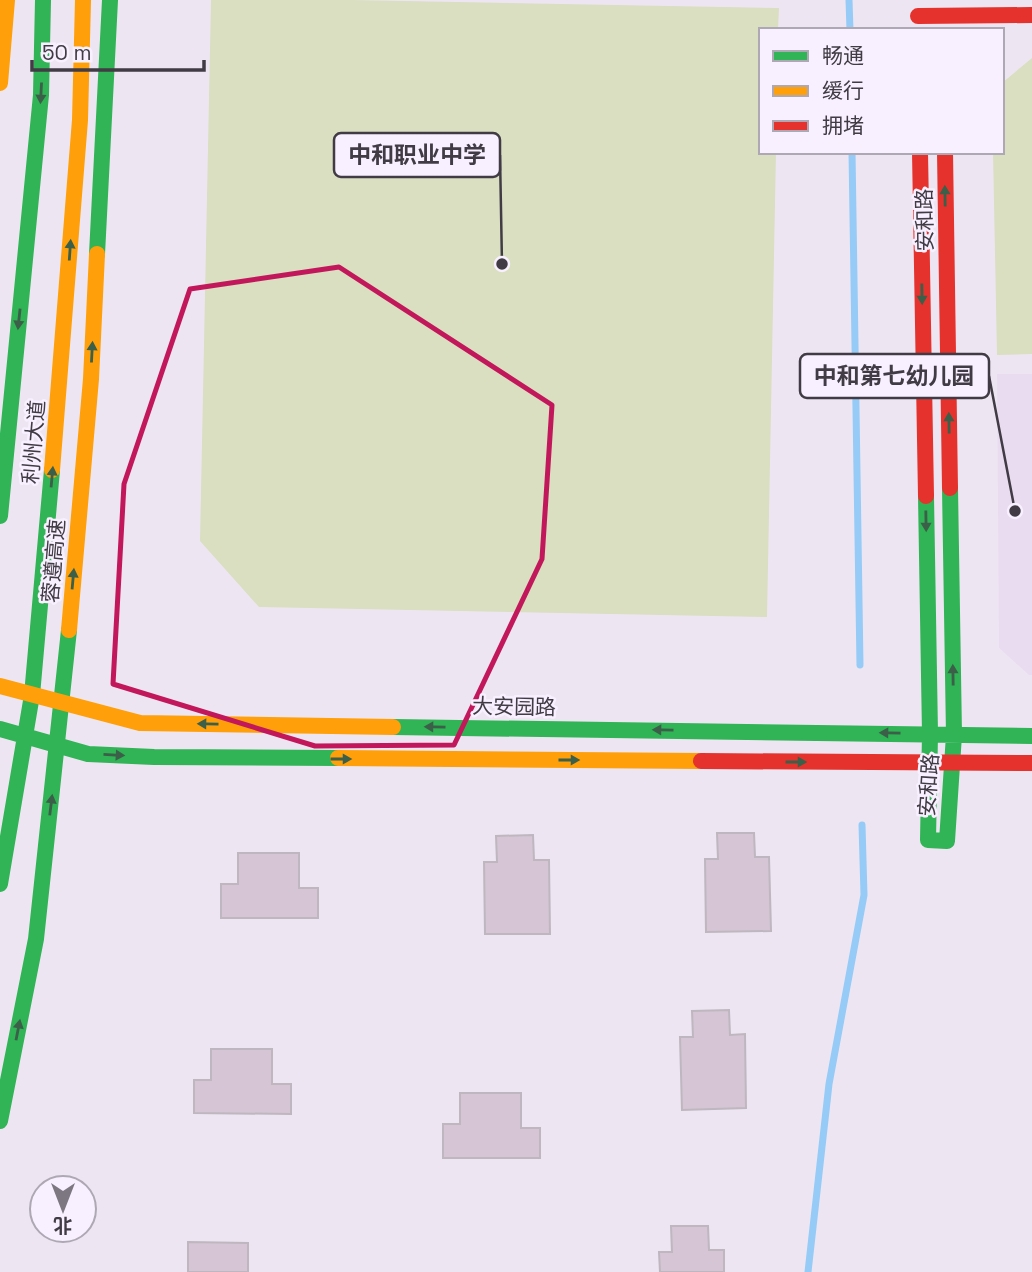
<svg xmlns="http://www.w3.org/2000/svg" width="1032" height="1272" font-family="'Space Grotesk','Noto Sans SC',sans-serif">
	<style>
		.built { fill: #e9dcf1 }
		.green { fill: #d9dfc0 }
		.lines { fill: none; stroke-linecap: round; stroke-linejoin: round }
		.stream { stroke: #95cbf6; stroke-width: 7 }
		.building { fill: #d6c5d5; stroke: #beb7bf; stroke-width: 2 }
		.fast { stroke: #30b455; stroke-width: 16 }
		.slow { stroke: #ff9f0a; stroke-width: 16 }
		.jam { stroke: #e5322d; stroke-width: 16 }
		.oneway { fill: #3b5f49 }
		.marked { fill: none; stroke: #c2185b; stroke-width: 5; stroke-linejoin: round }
		.labels { text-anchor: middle; stroke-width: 5; stroke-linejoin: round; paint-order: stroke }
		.street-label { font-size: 21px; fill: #403b44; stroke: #f8f0fe }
		.leader { fill: none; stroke: #403b44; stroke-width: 2.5 }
		.callout-dot { fill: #403b44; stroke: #f8f0fe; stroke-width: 2.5 }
		.callout { fill: #f8f0fe; stroke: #403b44; stroke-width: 2.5 }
		.callout-label { font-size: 23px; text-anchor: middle; font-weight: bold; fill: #403b44 }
	</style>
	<rect width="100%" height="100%" fill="#ede6f2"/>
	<!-- built -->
	<path class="built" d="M997,374h35v301h-3l-30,-27z"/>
	<!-- green -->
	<path class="green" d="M211,0h141l427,8 -1,22h-17v122h15l-9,465 -508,-10 -59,-66z
		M1032,58v296l-35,1 -4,-203h9v-69z"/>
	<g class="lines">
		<!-- stream -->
		<path class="stream" d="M849,0l1,30
			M852,152l8,513
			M808,1272l21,-188 35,-189 -2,-70"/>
	</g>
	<!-- building -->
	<path class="building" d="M717,833h37l1,24h14l2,74 -65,1 -1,-73h13z
		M533,835l1,25h15l1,74h-65l-1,-72h13l-1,-26z
		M238,853h61v35h19v30h-97v-34h17z
		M729,1010l1,25 15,-1 1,74 -64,2 -2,-73h13l-1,-26z
		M211,1049h61v35h19v30l-97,-1v-33h17z
		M460,1093h61v35h19v30h-97v-34h17z
		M671,1226h37l1,24h15v22h-64l-1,-20h13z
		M188,1242l60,1v29h-60z"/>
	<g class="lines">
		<!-- fast -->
		<path class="fast" d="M97,254l13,-254
			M926,496l4,238 -2,106 19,1 7,-106 -4,-247
			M0,516l41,-421 2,-95
			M393,727l639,9
			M0,729l88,25 66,3 184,1
			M0,884l32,-189 20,-225
			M0,1121l36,-182 33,-309"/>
		<!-- slow -->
		<path class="slow" d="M0,83l7,-83
			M52,470l28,-350 3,-120
			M69,630l22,-251 6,-125
			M0,686l140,37 253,4
			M338,758l363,3"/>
		<!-- jam -->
		<path class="jam" d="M918,16l114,-1
			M920,152l6,344
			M945,152l5,336
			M701,761l331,2"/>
	</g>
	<!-- one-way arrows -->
	<defs><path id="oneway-solid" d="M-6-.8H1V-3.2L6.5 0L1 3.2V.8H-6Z" transform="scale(1.75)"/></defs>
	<g class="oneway">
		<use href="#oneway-solid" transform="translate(41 93) rotate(93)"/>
		<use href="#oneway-solid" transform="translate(945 196) rotate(-91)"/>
		<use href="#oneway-solid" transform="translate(70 250) rotate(-86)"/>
		<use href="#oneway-solid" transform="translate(922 294) rotate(89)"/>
		<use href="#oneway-solid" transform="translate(19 319) rotate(96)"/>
		<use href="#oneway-solid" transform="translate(92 352) rotate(-87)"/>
		<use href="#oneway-solid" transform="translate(949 423) rotate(-91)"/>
		<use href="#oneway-solid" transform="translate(52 477) rotate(-85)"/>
		<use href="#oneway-solid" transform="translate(926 521) rotate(89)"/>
		<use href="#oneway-solid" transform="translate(73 579) rotate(-85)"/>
		<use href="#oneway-solid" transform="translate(953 675) rotate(-91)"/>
		<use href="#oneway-solid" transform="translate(208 724) rotate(-179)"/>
		<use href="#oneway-solid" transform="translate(435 727) rotate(-179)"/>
		<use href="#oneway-solid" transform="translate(663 730) rotate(-179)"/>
		<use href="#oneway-solid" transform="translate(890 733) rotate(-179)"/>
		<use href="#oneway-solid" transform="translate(114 755) rotate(3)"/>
		<use href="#oneway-solid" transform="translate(341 759)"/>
		<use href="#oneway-solid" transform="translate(569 760)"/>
		<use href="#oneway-solid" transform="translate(796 762)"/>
		<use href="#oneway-solid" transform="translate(51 805) rotate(-83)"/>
		<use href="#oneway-solid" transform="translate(18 1030) rotate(-79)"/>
	</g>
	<!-- marked area -->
	<path class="marked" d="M339,267l213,138 -10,154 -88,186 -139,1 -202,-62 11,-200 66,-195z"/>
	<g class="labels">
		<!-- street labels -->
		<g class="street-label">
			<text transform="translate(925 220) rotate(-91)" y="7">安和路</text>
			<text transform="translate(34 442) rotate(-85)" y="7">利州大道</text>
			<text transform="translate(54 561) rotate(-85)" y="7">蓉遵高速</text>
			<text transform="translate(514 707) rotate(1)" y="7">大安园路</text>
			<text transform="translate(929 785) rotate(-86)" y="7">安和路</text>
		</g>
	</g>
	<!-- callouts -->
	<path class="leader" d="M502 264L500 155M1015 511L989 376"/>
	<g class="callout-dot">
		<circle cx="502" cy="264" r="7"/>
		<circle cx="1015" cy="511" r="7"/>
	</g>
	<g class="callout">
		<rect x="334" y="133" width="166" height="44" rx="7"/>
		<rect x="800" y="354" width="189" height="44" rx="7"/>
	</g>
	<g class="callout-label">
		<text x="417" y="163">中和职业中学</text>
		<text x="894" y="384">中和第七幼儿园</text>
	</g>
	<!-- legend -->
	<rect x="759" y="28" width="245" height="126" fill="#f8f0fe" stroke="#aea8b4" stroke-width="2"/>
	<rect x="773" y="51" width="35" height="10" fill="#30b455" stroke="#aea8b4" stroke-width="2"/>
	<text x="822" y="63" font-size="21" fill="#403b44">畅通</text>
	<rect x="773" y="86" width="35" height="10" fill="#ff9f0a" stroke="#aea8b4" stroke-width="2"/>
	<text x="822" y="98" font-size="21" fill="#403b44">缓行</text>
	<rect x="773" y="121" width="35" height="10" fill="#e5322d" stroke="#aea8b4" stroke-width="2"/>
	<text x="822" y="133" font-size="21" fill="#403b44">拥堵</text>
	<!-- north arrow -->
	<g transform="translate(63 1209) rotate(180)"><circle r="33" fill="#f8f0fe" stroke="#aea8b4" stroke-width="2"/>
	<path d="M0-5L12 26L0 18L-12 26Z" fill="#7d7781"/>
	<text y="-10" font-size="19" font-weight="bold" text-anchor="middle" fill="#403b44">北</text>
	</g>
	<!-- scale -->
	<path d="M32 60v10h172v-10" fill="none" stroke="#403b44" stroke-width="3.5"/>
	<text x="42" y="60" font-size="21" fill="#403b44" stroke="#f8f0fe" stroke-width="5" paint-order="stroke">50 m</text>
</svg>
